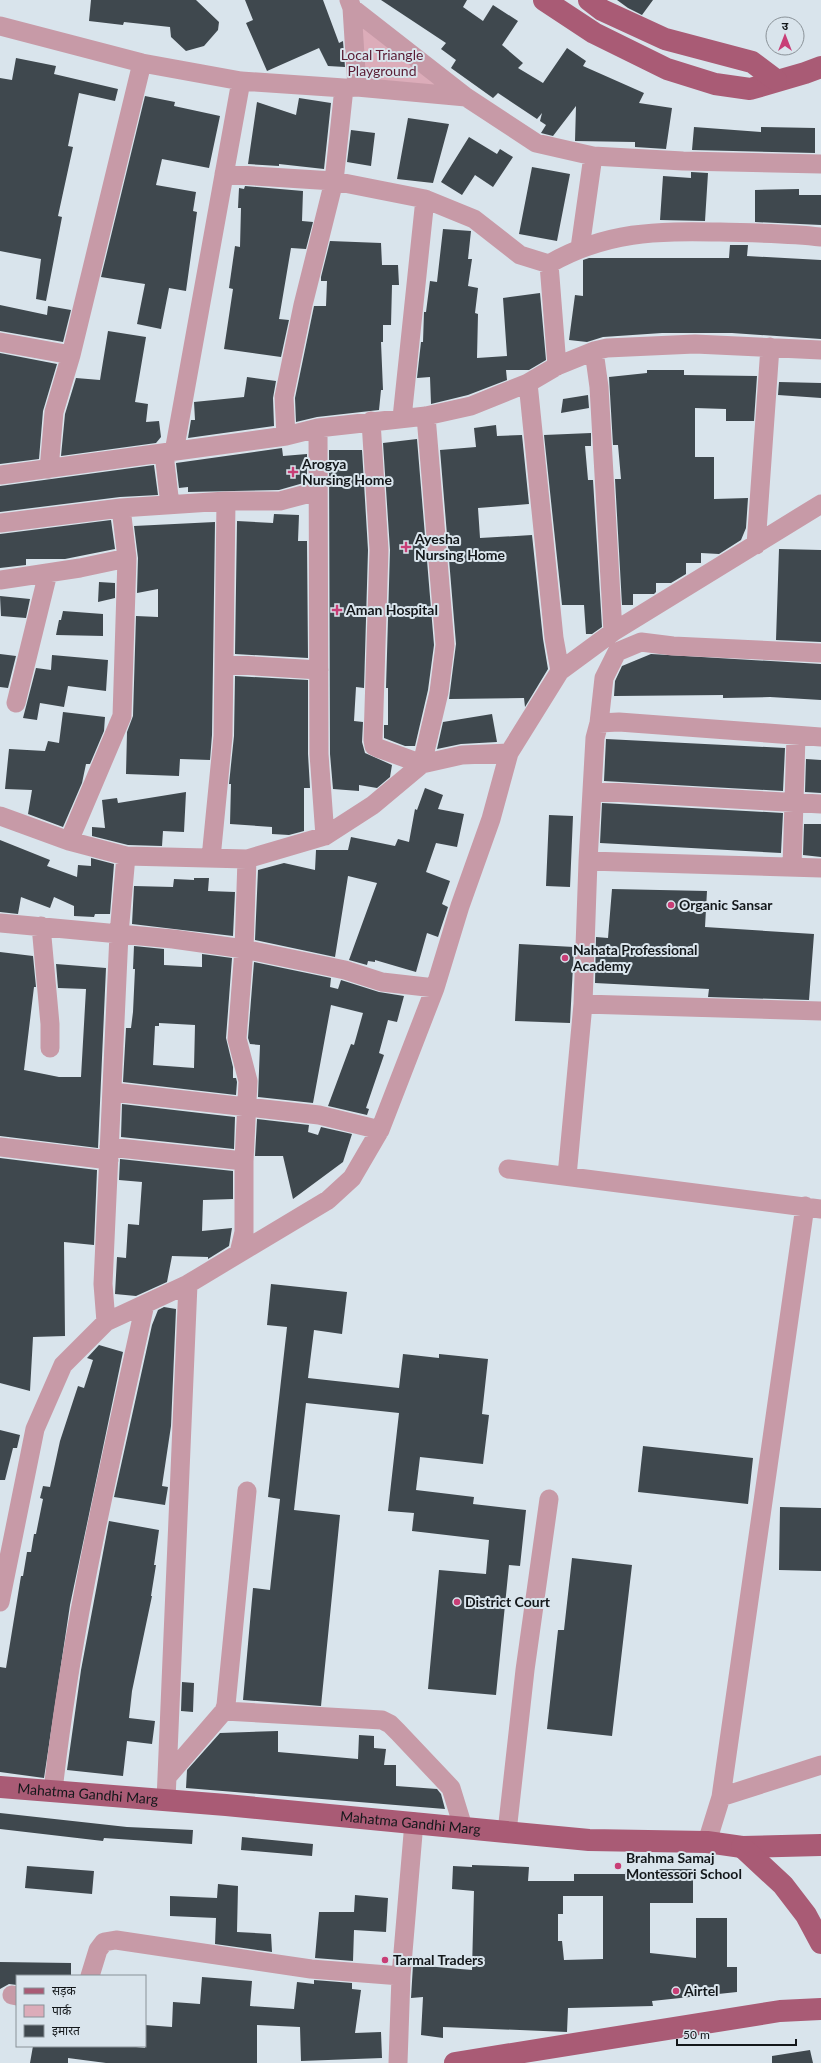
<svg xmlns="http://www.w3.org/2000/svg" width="821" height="2063" font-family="Lato,'Noto Sans Devanagari',sans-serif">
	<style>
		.green { fill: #dcacb9 }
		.building { fill: #3f484e; fill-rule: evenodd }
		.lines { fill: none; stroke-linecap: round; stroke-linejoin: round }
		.minor { stroke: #c79aa7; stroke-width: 19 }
		.major { stroke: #a95b75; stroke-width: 22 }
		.poi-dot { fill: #c83e76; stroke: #d9e4ec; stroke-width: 1.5 }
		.labels { text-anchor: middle; stroke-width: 4; stroke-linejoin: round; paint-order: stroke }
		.park-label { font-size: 14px; fill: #5a1c34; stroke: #d9e4ec }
		.poi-label { font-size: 14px; font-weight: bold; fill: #13171a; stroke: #d9e4ec; text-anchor: start }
		.street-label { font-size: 14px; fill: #13171a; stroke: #d9e4ec }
	</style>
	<rect width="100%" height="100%" fill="#d9e4ec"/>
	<!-- green -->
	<path class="green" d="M355,13l102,81 -97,-10z"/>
	<!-- building -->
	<path class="building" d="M91,0h105l23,22 -1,8 -14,16 -18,5 -15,-14 -1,-10 -46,-5 -1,3 -34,-4z
		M245,0h78l16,43 4,-2 2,26 -17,-1 -9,-18 -52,23 -21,-48 7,-3z
		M381,0h86l-4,7 20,14 10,-16 25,16 -16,24 21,18 -5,5 25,15 24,-35 19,13 -3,5 61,27 -5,10 33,5 -6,41 -31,-2v-5l-60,-1 1,-35 -23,30 -12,-3 5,-8 -6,-4 2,-8 -5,6 -39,-26 -5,5 -42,-30 5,-8 -15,-11 5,-6z
		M617,0h36l-11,15 -14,-7z
		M16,58l40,8 -2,8 64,15 -3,12 -36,-8 -11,53 5,1 -15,69 4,1 -16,84 -10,-2 5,-40 -41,-8v-173l12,2z
		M145,96l30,6 -1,4 46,10 -11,52 -47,-9 -6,26 40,7 -3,19 4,1 -11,79 -17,-3 -8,41 -24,-5 8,-40 -44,-7z
		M299,98l32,5 -7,66 -45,-5v2l-31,-2 9,-62 39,13z
		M408,118l41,6 -16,59 -36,-4z
		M694,127l67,5v-5l54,1v25l-123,-3z
		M351,130l24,3 -4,33 -24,-4z
		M469,137l28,17 3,-5 13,8 -20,30 -18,-12 -13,20 -21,-13z
		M532,167l38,7 -13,67 -38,-7z
		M691,172l17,1 -3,48 -45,-1 3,-44 28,2z
		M245,186l58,5 -1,30 11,1 -7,27 -15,-1 -12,71 10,1 -8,37 -57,-8 9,-60 -4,-1 6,-42 5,1 1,-39h-3l1,-20 5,1z
		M799,189v6h22v30l-66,-3v-32z
		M443,229l28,2 -3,28h4l-4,27 10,2 -3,25 3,1 -1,44 30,-2 -4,-58 37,-5 6,67 -17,10h-23l1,10 -39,15 -37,9 -1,-27 -13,1 4,-36h2l1,-30h2l4,-31 7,1z
		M330,241l51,2 1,22h16l1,20h-7l-1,40h-8v17h-2l2,48h-2l-2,20 -62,7 -21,5 -1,-24 19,-92h12l1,-25h-6v-4z
		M730,245h18l-1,11 74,4v79l-89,-6h-70l-59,4 -16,5 -18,-2 6,-45 8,1v-36l6,-2h140z
		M0,305l47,10 1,-9 23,4 -8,32 -63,-11z
		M108,331l38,6 -11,65 13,2 -2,18 13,-1 2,16 -5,6 -95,13 4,-42 11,-36 24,2z
		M0,353l57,11 -14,47 -4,48 -39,5z
		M647,370h37v5l73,1 -3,45h-28v-12l-31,-1v49h19v42l34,-1 -2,30 -5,12 -22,14 -18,-1v10h-15v11l-15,9h-15v9l-2,2h-21v11h-11l-7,-126h6l-3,-34h-5l-4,-68 38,-4z
		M247,377l29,4 -3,17 1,28 -86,12 3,-18h4l-1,-18 50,-5z
		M779,382l42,1v15l-43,-3z
		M588,395l1,13 -28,5 2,-14z
		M496,425l1,11 25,-1 7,69 -51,4 2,30 52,-3 11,104 5,30 -23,38 -1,-9 -75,1 7,-55 -16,-194 36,-3 -2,-19z
		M591,433v13h-6l3,34h5l9,147 -10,7h-6l-2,-29h-22l-18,-170z
		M417,439l17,206 -6,45 -13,56h-10l-21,-8v-13h4v-37h-2l4,-138 -7,-107z
		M282,448l1,8 24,-2v28l-28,8 -91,2v-5l-9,1 -3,-25z
		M329,450h33l6,100 -4,138 -8,-1 -2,34 9,1 -1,20 3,11 27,12 -2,12 -13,11 -18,-3v6l-26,-2 -3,-35z
		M154,465l4,30 -38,2 -120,15v-26z
		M274,514l25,1 -1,26h9l1,117 -73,-4 2,-133 36,2z
		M111,520l4,29 -50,10h-39v6l-26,3v-34z
		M215,522l-3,213 -2,25 -30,-1 -1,17 -53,-2 1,-42 6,-16 3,-100 22,1v-28l-21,4 1,-35 -4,-32z
		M779,549l42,1v92l-45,-2z
		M99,582l16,1v15l-17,4z
		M0,596l30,3 -4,19 -25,-2z
		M63,611l40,3v22l-47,-1 3,-15h2z
		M0,654l16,2 -8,32 -8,-1z
		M651,654l170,10v36l-51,-3 -47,1v-3l-109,1 1,-15 7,-15z
		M52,655l56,5 -2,31 -38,-5 -4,21 -24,-4 -3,17 -14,-2 13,-50 15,2z
		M235,676l73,4v74l2,34h-6v43l-15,4 -17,-1v-7l-42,-3 1,-40h-2l5,-48z
		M63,712l42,5 -1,14 -14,33h-4l-4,19 -19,44 -35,-13 4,-24 -27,-1 4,-40 36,2 3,-10 11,2z
		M492,714l5,28 -36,2 -24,5 6,-27z
		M606,739l179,9 -2,43 -179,-10z
		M806,759l15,1v33l-16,-1z
		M425,788l18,7 -5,14 26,5 -7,33 -21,-4 -10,29 24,9 -8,23 6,3 -10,30 -11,-4 -11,39 -41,-12v2l-7,-1 -1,4 -18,-5 28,-77 -29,-7 -13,81 -80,-17 3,-70 26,-7 31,7 1,-20h32l3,-13 44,9 3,-7 11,3 6,-33 2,1z
		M186,792l-2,40 -21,-1 -1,15 -34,-1 -36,-9v-9l13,1 -3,-28 15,-2 1,5z
		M602,803l181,10 -2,40 -181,-10z
		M549,815l24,1 -3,71 -24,-1z
		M804,824h17v33l-18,-2z
		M0,840l50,20 -3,6 30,11 1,-12 13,1v-8l23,6 -4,50h-15l-1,3 -20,-1v-10l-20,-9 -4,11 -29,-11 -3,17 -18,-2z
		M194,878h15l-1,13 27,1 -2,44 -101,-12 2,-38 39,1 1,-8 20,1z
		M612,889l95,2 -2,36 109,7 -5,66 -101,-3 1,-8 -114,-6 1,-46 12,1z
		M519,944l55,3 -4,76 -55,-2z
		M134,946l30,3v16l38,2v-13l30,4 -6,80 7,29v11h3l1,4 -1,13 -113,-13 3,-54h5l2,-16 2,-43h-2zM159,1023l36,2 -1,43 -41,-3 2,-39h4z
		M0,952l33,4 3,31h-2l-10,83 35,7h22l5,-88 -28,-1 -2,-24 50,4 -8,180 -98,-12z
		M254,962l77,16 -1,9 8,2 3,-9 38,12 25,4 -7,26 -9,-2 -9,33 5,2 -18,53 3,1 -2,6 -39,-9 23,-62 3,1 9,-32 -32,-8 -18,98 -55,-6 2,-52 -10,-1 -2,-6z
		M122,1104l113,13 -1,32 -113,-12z
		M257,1119l52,6 -1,7 10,3 3,-8 31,7 -9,28 -50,37 -10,-43h-28z
		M0,1158l97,12 -3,75 -30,-3 1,94 -32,1 -3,54 -30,-8z
		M120,1159l113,12v28l-30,1 -1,31 30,-3 -3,18 -21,13v-2l-36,-1 -5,26 -31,14 -21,-2 2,-37 9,1 2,-34 11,1 3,-43 -23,-2z
		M271,1284l76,8 -5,42 -28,-4 -6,48 91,10 4,-34 36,4v-4l49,5 -6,55 7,1 -6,49 -63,-7 -4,33 58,7 -1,7 53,6 -6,56 -11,-1 -13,130 -68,-6 11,-119 47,4 3,-34 -77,-9 2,-18 -26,-2 11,-98 -93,-10 -12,107 46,5 -19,191 -78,-6 10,-112 17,2 10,-91 -12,-2 19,-170 -20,-2z
		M164,1307l12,2 -5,117 -9,60 6,1 -3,18 -51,-8 38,-172 6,-15z
		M99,1345l24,7 -53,253 -26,173 -44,-6v-105l6,1 15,-92h2l4,-24h4l3,-18h2l7,-35 -3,-1 3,-12 7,1 10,-46 18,-55 6,2 9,-28 -6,-2z
		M0,1430l20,5 -3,13h-4l-8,32h-5z
		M643,1446l110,12 -5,46 -110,-12z
		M780,1507l41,1v63l-42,-1z
		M109,1521l50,9 -5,35h2l-5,31h1l-20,95 -3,27 26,3 -3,23 -25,-3 -4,35 -56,-6 14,-100z
		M572,1558l60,7 -20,171 -65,-7 11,-99h6z
		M182,1682l12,1 -1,29 -12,-1z
		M278,1731v21l80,7 1,-24 15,1v12l12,1 -2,16h12v21l41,3 4,5 4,15 -259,-21 1,-18 33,-37z
		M0,1813l127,14 66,3 -1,14 -88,-6 -1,3 -103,-12z
		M242,1837l71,7 -1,12 -71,-6z
		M472,1865l57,2 -1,14h46v-7h51v-2h31v-3h37v34h-43v50l46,5v-40h31v49h10v25l-85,9 1,5 -85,2 -1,24 -124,-5v11l-22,-3 2,-38 -12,1 2,-33 59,5 2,-79 -22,-2 1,-23 19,1zM563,1896h40v63l-39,1 -2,-19h-4v-27h5z
		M27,1866l67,5 -2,23 -67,-6z
		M218,1884l20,2 -1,46 34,2 1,18 -57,-8 1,-26 -46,-2v-20l47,2z
		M355,1895l33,3 -2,34 -32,-2 -1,31 -38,-3 4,-46h35z
		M0,1962l71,1v13h-54v9l-8,-1 -9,5z
		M202,1977l50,4 -2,25 44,3 3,-27 17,2v-4l38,3v6l9,1 -6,43 26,-1 1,26 -81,3 -1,-34 -43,-2v38h-151l-38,-5v5h-38l3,-17h94l18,2v-23l27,2 1,-25 27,2z
		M810,2050l3,13h-41v-7z"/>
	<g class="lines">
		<!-- minor -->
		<path class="minor" d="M349,0l3,8 114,89 70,46 57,13 90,5 138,3
			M352,8l5,79
			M0,26l142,37 99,18 103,7 13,-1 109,10
			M224,174l110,7 91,18 49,20 46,36 29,9c58,-33 107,-33 171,-32 34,1 68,1 101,5
			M580,248l13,-92
			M549,264l8,102
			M0,342l71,13
			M594,351l5,36 14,245
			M528,383l26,255 6,33
			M402,418l23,-219
			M371,421l8,129 -6,190 1,6 4,2 44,16 17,-72 6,-47 -19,-229
			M318,428l1,326 6,82
			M286,436l-2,-39 19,-92 31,-124 10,-93
			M174,452l67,-371
			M164,454l6,51
			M49,469l5,-57 17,-57 71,-292
			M0,475l286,-39 32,-8 108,-12 45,-10 57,-23 29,-17 37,-15 13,-3 88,-4 126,6
			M0,523l121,-15 105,-7h54l38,-10
			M756,545l14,-198
			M0,580l80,-12 47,-10
			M224,664l95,6
			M16,703l32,-130
			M599,723l5,-45 13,-26 24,-10 32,4 148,7
			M592,791l229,13
			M0,816l69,25 57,15 121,3 78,-23 48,-31 49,-41 40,-9 47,-2
			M69,841l53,-125 5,-158 -6,-50
			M211,858l12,-122 3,-235
			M588,861l233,7
			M792,867l4,-131
			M0,923l173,16 71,10 101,21 37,12 53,6
			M41,926l9,98v24
			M583,1004l238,7
			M113,1092l206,23 61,15
			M0,1147l109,13
			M109,1147l135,14
			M508,1169l313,40
			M567,1176l16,-172 5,-143 7,-123 4,-15 20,-1 202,15
			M239,1253l5,-21v-71l4,-80 -11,-42 7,-90 3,-90
			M106,1322l-3,-38 16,-350 7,-78
			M0,1602l35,-173 28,-64 43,-43 82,-38 140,-84 24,-22 28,-48 55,-142 25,-82 31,-87 18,-66 51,-82 53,-39 208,-128
			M224,1711l158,9 8,4 8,8 53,56 12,39
			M167,1777l57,-66 2,-6 21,-214
			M53,1791c18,-165 57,-326 92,-487
			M721,1797l100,-32
			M166,1800l22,-516
			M507,1832l18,-162 24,-171
			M707,1842l14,-45 84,-591
			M90,1976l8,-26 6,-8 12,-2 195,29 90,7
			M12,1995l5,1
			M398,2063l3,-87 13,-154"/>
		<!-- major -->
		<g class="major">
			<path d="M544,0l50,33 73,36 48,15 35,5 55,-16 16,-6"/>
			<path d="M589,0l13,10 63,29 87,23 24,18"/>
			<path id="s1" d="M0,1787l226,18 363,35 118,2 35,5 79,-2"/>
			<path d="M742,1847l41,38 23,30 15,28"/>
			<path d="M455,2063l325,-52 41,-2"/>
		</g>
	</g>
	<!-- markers -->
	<g class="poi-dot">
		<path d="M291 466h4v4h4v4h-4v4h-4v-4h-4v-4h4z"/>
		<path d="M404 541h4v4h4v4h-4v4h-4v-4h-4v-4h4z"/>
		<path d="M335 604h4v4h4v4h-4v4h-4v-4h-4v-4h4z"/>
		<circle cx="671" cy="905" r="4"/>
		<circle cx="565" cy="958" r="4"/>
		<circle cx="457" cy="1602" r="4"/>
		<circle cx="618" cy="1866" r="4"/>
		<circle cx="385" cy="1960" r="4"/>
		<circle cx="676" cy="1991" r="4"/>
	</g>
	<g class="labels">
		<!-- park labels -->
		<g class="park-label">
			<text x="382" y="60">Local Triangle<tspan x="382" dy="16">Playground</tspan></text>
		</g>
		<!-- poi labels -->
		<g class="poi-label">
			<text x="302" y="469">Arogya<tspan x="302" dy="16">Nursing Home</tspan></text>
			<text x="415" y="544">Ayesha<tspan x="415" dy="16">Nursing Home</tspan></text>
			<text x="346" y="615">Aman Hospital</text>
			<text x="679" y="910">Organic Sansar</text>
			<text x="573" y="955">Nahata Professional<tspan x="573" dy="16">Academy</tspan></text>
			<text x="465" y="1607">District Court</text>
			<text x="626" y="1863">Brahma Samaj<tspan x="626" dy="16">Montessori School</tspan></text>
			<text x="393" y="1965">Tarmal Traders</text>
			<text x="684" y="1996">Airtel</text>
		</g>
		<!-- street labels -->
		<g class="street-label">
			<text dy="5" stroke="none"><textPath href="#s1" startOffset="88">Mahatma Gandhi Marg</textPath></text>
			<text dy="5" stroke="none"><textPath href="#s1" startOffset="412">Mahatma Gandhi Marg</textPath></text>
		</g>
	</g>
	<!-- legend -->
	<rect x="16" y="1975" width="130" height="72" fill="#d9e4ec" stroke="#8a9298"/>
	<rect x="24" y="1988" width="20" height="6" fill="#a95b75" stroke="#8a9298"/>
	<text x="52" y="1995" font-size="12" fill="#13171a">सड़क</text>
	<rect x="24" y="2005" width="20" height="12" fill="#dcacb9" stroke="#8a9298"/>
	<text x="52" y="2015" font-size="12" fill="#13171a">पार्क</text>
	<rect x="24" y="2025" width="20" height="12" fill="#3f484e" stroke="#8a9298"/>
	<text x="52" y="2035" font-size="12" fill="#13171a">इमारत</text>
	<!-- north arrow -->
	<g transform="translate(785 36)"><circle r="19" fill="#d9e4ec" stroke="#8a9298"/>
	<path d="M0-3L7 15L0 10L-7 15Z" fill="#c83e76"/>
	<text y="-6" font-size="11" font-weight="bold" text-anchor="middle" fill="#13171a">उ</text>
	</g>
	<!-- scale -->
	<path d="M677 2039v6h119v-6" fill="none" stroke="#13171a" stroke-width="2"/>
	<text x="683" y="2039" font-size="12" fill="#13171a" stroke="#d9e4ec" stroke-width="3" paint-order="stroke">50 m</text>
</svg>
